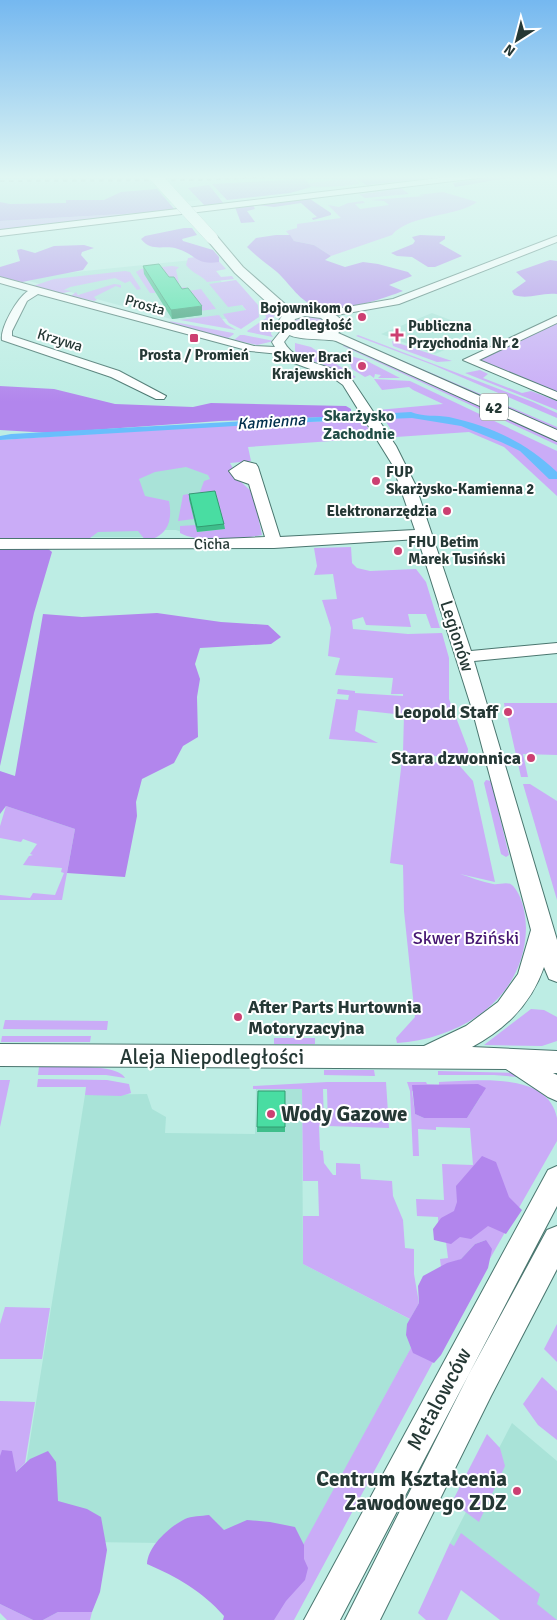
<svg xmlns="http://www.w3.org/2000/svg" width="557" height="1620" font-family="Signika,sans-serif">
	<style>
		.built { fill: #a9e3d8 }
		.green { fill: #caacf7; fill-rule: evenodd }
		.forest { fill: #b286ed }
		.water { fill: #69befc }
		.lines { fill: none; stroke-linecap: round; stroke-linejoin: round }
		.minor-casing { stroke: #4a766f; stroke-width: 2 }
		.major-casing { stroke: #4a766f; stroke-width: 2 }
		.minor { fill: #fff; fill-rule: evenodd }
		.major { fill: #fff; fill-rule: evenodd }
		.rail { stroke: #5f7d78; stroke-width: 2; stroke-dasharray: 4.5 4.5; stroke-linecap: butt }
		.major-bridge-casing { stroke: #4a766f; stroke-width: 12; stroke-linecap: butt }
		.major-bridge { stroke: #fff; stroke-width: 12 }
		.wall { fill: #3fbe8b }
		.shaded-wall { fill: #339b71 }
		.building { fill: #49dda2; stroke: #339b71 }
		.poi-dot { fill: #cc4072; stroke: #fff; stroke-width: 2 }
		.labels { text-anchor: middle; stroke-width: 4; stroke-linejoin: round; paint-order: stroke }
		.far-street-label { font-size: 15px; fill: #253835; stroke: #fff }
		.far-poi-label { font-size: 15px; font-weight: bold; fill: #253835; stroke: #fff; text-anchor: end }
		.shield { fill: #fff; stroke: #667472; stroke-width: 1 }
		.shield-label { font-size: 16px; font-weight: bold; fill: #253835 }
		.far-quarter-label { font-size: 16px; font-weight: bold; fill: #224e47; stroke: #fff }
		.far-water-label { font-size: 16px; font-style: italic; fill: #002f4d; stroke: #fff }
		.street-label { font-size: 18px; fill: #253835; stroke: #fff }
		.poi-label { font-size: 18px; font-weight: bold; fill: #253835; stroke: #fff; text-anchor: end }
		.park-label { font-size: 18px; fill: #461772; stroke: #fff }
		.near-street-label { font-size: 21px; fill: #253835; stroke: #fff }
		.near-poi-label { font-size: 21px; font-weight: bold; fill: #253835; stroke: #fff; text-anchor: start }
	</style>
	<rect width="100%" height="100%" fill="#bdede4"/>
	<!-- built -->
	<path class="built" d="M0,175h440l-268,28 -172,1z
		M202,259l49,57 -47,5 -33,-2 -142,-38 17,-6z
		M432,313l45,17 -34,15 6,3 -14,6 -54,-20z
		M201,462l24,7 23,69 -52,-1 -20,-7h-15l-14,7h-62l-5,-63z
		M256,1089h46l1,175 120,62 -119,219 -290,-4 71,-446 62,-1 5,15 14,8 -1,16 90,1z
		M512,1423l45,38v159h-8l-99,-77z"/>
	<!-- green -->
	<path class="green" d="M0,175h147l3,3h-150z
		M359,175h56l-60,2 4,7c-16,2 -33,4 -49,2l-1,-3 43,-5z
		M401,188l8,6 -44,4 -6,-4 27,-3 -28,2z
		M443,192l34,10c-19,15 -68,12 -85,33l-61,21 -17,-11 -20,-4 -8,-10 11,-3v-4l44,-6 -13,-13 11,2 9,-4 15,-2 2,2 -10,1 5,5 29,-4 -5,-4 -14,-1 55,-4 -7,-1z
		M176,211l-176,20v-10z
		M213,255l13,14 -10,2 5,6 11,-1 2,3 -27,3c-7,-8 -14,-8 -21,-17l2,-7z
		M172,266l7,1 -3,3 3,13 -11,1 -24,-10 12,17 -1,2h-5l-14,-21 5,-3z
		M125,271l5,1 11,17 -4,1 -7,-9 -5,2 -10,-5 -45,9 -6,3 8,1 -13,3 -26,-8 21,-7z
		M236,280l22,25 1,12 -18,12 -12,-6 -6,-9 23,-4 -4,-5 -14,2 -19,-23z
		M114,284l7,1v3l-5,-2 -22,11 3,3 -3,1 -23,-5 5,-4 2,3z
		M185,287l4,4 12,-2 15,20 -17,2 -22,-23z
		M275,311l-4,23 2,3 -25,-5 -1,-1 19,-13 -1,-6z
		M219,315l7,9 10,6 -56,-10z
		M311,316l12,3 4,6 -17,5 -16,-5 2,-5z
		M169,321l64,12 1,1 -7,5 -54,-15z
		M557,322v70l-82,-32z
		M240,335h4l30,6 -17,4 -23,-5z
		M358,335l175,67 24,11v5l-124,-53 -77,-29z
		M350,338l207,89v4z
		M392,341l60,20 -15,1 -44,-16z
		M343,342l185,85 29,14v4l-214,-99z
		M295,343l16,4 45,30 -2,1c-18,-13 -42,-13 -59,-27z
		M347,355l18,5 35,18h-22l3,-3 -6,-1 -1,4 -4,-3 -5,2 -13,-8z
		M480,370l8,4 -5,4 39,15 9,-2 26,10v9l-92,-37z
		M374,379l36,2 147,70v45l-53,-49 -35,-15 -73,5 -18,-27 65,-6 -30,-14 -4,-3 -27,3z
		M363,420l11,18 -126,9 3,14 -21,2 10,18 13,12 9,42c-20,4 -65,8 -82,-2v-7l16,-1 2,7 27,-3 -35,-30 4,20 -16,2 5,-26 17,-3 4,-11 6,-2 -2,-4 -22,-8 -31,5 -16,7 6,17 24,5c4,21 -2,35 -23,40l-8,-10 -40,1 -12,9h-86v-101l245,-16z
		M351,547l1,16 5,5 13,3 46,-2 10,13 14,46h-9l-5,-14h-18l3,13 -45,-2 -3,-8 -11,3 1,9 55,5 34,-1 7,25v41l19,50 -1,11 -64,-8 1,-37 -46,-5 -3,21 23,12 -49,-4 7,-40 12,1 1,-5 -12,-1 1,-5 17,2v2l48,3v-2h-12l2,-16 -58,-3 5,-17 -12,-2 3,-28 -9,-28 15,-1 -4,-25 -19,1 3,-9 -3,-18z
		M504,703h53v52l-34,-1 5,23h-7l-14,-62 4,-1 -1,-5h-5z
		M402,760l56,4 15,17 22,101 -35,-8c10,3 22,8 33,10 6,1 14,-3 19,1 10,9 14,30 14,43 -1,70 -65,111 -129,115l-1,-5 19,-21 -11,-106 -1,-46 -13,-2z
		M486,780l5,1 18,74 -3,2 -5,-3 -17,-71z
		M523,784h7l27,17v99z
		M6,806l69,23 -13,71h-62v-5l30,3 3,-5 22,2 9,-22 -3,-1 1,-4 -39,-3 6,-9 4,-1 -3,-1 7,-10 -14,-5 -2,3 -21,-4v-12z
		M531,1009l13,1 13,7v24l-15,5 -58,-1z
		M5,1020l103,1 -1,9 -104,-1z
		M2,1036h89l-1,6h-89z
		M274,1038h41v6h-41z
		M39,1067c18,1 78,-5 86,11l-19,-3h-68z
		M324,1070h50l1,6 -51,-1z
		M438,1071l80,2 39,24v5l-39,-25 -24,-2h-56z
		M38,1079l69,1 22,4 2,9 -10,3 -36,-1 1,-8h-49z
		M0,1080h10l-10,47z
		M327,1082h59l3,46 -61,-2 -1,-37h-4l1,37h-5l1,24 3,1 1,12 9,12h3v-12l24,1 1,15 31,2 1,15 10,24 2,28 9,1v25l5,29 -9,16 -107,-55v-48h16l-1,-35h-15l-1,-92h-49v-3z
		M407,1082h19l1,2 12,1v-3c35,-1 109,-12 118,36 0,7 0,16 0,23l-90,158 -173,321h-32l162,-296 62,-84 -11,4 -14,15 -20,8 -1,-8 8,-1 -2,-16 -7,-1 -1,-24 -21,-1 -1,-17 28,1 -2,-36 31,1 -3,-37 -34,-1v3l-18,-1 1,27h-6l-3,-65zM412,1091l69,5 -14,22h-43l-9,-4z
		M5,1307l45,1 -8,51h-42v-35z
		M557,1324v38l-13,-13z
		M542,1377l15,14v49l-19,-15 -15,-21z
		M0,1401l35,1 -10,61 -10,10 -15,-17z
		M487,1434l13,14 5,18 -26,56 -27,-20z
		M461,1533l79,61 -3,10 20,16h-57l-39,-30 -14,30h-21l-8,-7 32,-70 4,3z
		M0,1604l33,16h-26l-7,-7z
		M58,1612h34l-2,8h-47z"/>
	<!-- forest -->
	<path class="forest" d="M415,175h43l-92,10 -12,-8z
		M494,175h63v3h-50l-52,9 -2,-4z
		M305,179l6,8 -21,6 -63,7 -15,-16z
		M209,185l15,19 -18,3 -18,-19z
		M157,189l19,22 -176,10v-19l10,2 56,-1v-3h38l17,-8z
		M307,197l24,16v2l-18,5 -1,-2 5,-1 -16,-14 -27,4 -17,-2z
		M253,205l2,4 -8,2 8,11 -14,1 -6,-16z
		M184,228h8l5,7 -15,4 1,2 30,9 6,7v5c-22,4 -24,-8 -41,-13 -14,-5 -26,4 -37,-10l4,-3z
		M276,235h14l4,6 20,4 17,11 -6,4 20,7 18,-5 15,2 30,8 4,4 -23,9 14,6c-21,8 -64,23 -86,16 -17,-5 -27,-23 -40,-35 -10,-8 -20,-15 -30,-25l9,-9z
		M420,235l25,1v3l-6,4 23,13 -27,11h-7l-16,-10 -15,-1 -6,-3 22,-9 2,-3 -3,-4z
		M84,245l10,3 -12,4 -1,3 7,8 -5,7 -61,12 -22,-5v-10l20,-6 -3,-11 4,-1 14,4 19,-7z
		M550,260l7,1v33c-16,-2 -28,6 -43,1l-2,-4 14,-10 -10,-9z
		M0,386l54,3 61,15 78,3 18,-4 135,3 5,3v4l-22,4 -110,4 -169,12 -50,-3z
		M0,547l47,1 5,4 -18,61 -34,153z
		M157,613l64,9 47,3 13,12 -10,7 -71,4 -5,16 5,15 -3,18 1,40 -15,9 -9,17 -32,16 -6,23 1,14 -12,61 -58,-4 8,-44 -69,-23 -6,8v-43l15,5 28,-162 39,3z
		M478,1084l8,4 -19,30h-43l-9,-4 -3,-29z
		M482,1156l14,6 13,35 13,13 -16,24 -18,-8 -17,13 -11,-2 -9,7 -17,-4 -1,-11 8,-11 13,-7 3,-9 -1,-16z
		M486,1240l6,9 -4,19 -47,87 -7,8 -21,-10 -7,-18 1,-11 12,-21 -1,-17 5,-10 24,-13 14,-4 14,-15z
		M2,1450l10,1 4,21 14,-13 18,-8 8,11 2,39 29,8 14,8 6,33 -7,42 -8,20h-34l-15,8h-10l-33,-16v-148z
		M209,1515l15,15 23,-10 23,2 25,5 9,18v14l4,9 -3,12 -19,21 -12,19h-51l1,-4c-22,-25 -47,-39 -77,-52 1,-18 22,-37 38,-45 6,-3 17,-3 24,-4z"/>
	<!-- water -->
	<path class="water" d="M411,412c11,5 26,3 38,5 41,9 77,25 108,55v7h-8l-29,-28 -19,-9 -40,-16 -49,-8 -128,5 -284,17v-4l11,-2z"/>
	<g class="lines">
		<!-- minor casing -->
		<g class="minor-casing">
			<path id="minor" d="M465,175h25l-4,2 -486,59v-6z
				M557,236v6l-158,62 -74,13 -5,-3 5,-3 68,-12z
				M0,277l254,69 21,1 -3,-5 12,-15h8l2,2 -10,13c13,24 48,20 68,38l44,66 19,38 56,167 86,-8v10l-83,8 83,279v42l-8,-3 -5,-12c-13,37 -38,62 -72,80l85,4v22h-4l4,2v26l-9,-4 -42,-28 -506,-3v-22l424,2 42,-20 32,-24 20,-28 13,-44 -59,-221 -54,-170 -144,9 -274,1v-10h220l45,-2 -16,-53 -14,-5 -6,-8 15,-10 12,3 2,3 22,70 135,-7 -23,-66 -49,-79 -11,-8 -38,-14 -14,-9 -30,-3 -212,-57 -11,7 -15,30v5l107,35 47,25 -2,3h-8l-45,-22 -109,-37c-2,-12 15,-42 26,-49l-28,-8z
				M557,316v7l-78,37 78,32v8l-94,-40z
				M557,1166v40l-217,414h-36l244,-450z
				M557,1226v43l-66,127 -111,224h-35l124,-246 78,-144z"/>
		</g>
		<!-- major casing -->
		<g class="major-casing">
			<path id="major" d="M212,234l4,1 27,32 50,44c17,-5 39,-4 51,12v5l-6,5 219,97v11l-221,-100c-16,-4 -54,3 -58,-19l4,-6 -47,-43 -27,-32v-6zM305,316l16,2 9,8 -19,5 -18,-6 2,-6z"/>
		</g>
		<!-- minor -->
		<use href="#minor" class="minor"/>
		<!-- major -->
		<use href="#major" class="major"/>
		<!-- rail -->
		<path class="rail" d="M0,181l201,-1 104,-5"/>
		<!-- major-bridge casing -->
		<g class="major-bridge-casing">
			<path id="major-bridge" d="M154,175l58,63"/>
		</g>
		<!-- major-bridge -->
		<use href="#major-bridge" class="major-bridge"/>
	</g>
	<!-- wall -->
	<path class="wall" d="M143,266l26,11 13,12 20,26 -30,4 -28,-45z
		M189,494l35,30 1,5 -28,3 -8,-33z
		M258,1091h27v41h-28z"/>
	<!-- shaded-wall -->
	<path class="shaded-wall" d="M202,306v9l-30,4 -1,-9z"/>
	<!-- building -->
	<path class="building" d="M159,264l10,13h5l8,12 6,-1 14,18 -31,4 -28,-44z
		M215,491l9,33 -27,3 -8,-33z
		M258,1091h27v36h-28z"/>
	<!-- sky -->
	<linearGradient id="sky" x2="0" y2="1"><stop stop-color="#75b8f0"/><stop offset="0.44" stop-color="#e1f7f3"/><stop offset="1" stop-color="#e1f7f3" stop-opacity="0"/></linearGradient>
	<rect width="557" height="402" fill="url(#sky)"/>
	<!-- markers -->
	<g class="poi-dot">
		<circle cx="362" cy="317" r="5"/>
		<path d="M394.5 327.5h5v5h5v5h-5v5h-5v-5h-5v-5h5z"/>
		<rect x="189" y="333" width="10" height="10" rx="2.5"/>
		<circle cx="362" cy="366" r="5"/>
		<circle cx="376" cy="481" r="5"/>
		<circle cx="447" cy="511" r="5"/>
		<circle cx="398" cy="551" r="5"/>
		<circle cx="508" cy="712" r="5"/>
		<circle cx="531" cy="758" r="5"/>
		<circle cx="238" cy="1017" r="5"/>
		<circle cx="271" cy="1114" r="5"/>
		<circle cx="517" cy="1491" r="5"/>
	</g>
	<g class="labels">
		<!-- far-street labels -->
		<g class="far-street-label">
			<text transform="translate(145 305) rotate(16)" y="5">Prosta</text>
			<text transform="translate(60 340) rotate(17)" y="5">Krzywa</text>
			<text transform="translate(212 544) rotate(-1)" y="5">Cicha</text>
		</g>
		<!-- far-poi labels -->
		<g class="far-poi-label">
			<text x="352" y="313">Bojownikom o<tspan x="352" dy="17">niepodległość</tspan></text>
			<text x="408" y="331" text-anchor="start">Publiczna<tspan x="408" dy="17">Przychodnia Nr 2</tspan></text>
			<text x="194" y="360" text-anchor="middle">Prosta / Promień</text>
			<text x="352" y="362">Skwer Braci<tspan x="352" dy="17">Krajewskich</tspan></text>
			<text x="386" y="477" text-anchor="start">FUP<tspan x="386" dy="17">Skarżysko-Kamienna 2</tspan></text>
			<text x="437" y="516">Elektronarzędzia</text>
			<text x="408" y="547" text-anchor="start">FHU Betim<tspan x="408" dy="17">Marek Tusiński</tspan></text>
		</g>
		<!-- shield labels -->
		<rect class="shield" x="480" y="393.5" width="28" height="27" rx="4"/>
		<g class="shield-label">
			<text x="494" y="413">42</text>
		</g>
		<!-- far-quarter labels -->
		<g class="far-quarter-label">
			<text x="359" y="421">Skarżysko<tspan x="359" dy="18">Zachodnie</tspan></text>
		</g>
		<!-- far-water labels -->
		<g class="far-water-label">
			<text transform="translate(271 421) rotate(-4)" y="6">Kamienna</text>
		</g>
		<!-- street labels -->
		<g class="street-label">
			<text transform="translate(457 636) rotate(72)" y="6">Legionów</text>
		</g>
		<!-- poi labels -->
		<g class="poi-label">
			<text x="498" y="718">Leopold Staff</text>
			<text x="521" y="764">Stara dzwonnica</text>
			<text x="248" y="1013" text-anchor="start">After Parts Hurtownia<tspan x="248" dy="21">Motoryzacyjna</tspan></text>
		</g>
		<!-- park labels -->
		<g class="park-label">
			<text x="466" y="944">Skwer Bziński</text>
		</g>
		<!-- near-street labels -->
		<g class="near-street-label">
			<text x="212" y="1064">Aleja Niepodległości</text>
			<text transform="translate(439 1399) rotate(-62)" y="7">Metalowców</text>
		</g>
		<!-- near-poi labels -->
		<g class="near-poi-label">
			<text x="281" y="1121">Wody Gazowe</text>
			<text x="507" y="1486" text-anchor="end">Centrum Kształcenia<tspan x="507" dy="24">Zawodowego ZDZ</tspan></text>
		</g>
	</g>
	<!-- north arrow -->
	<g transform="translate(517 40) rotate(216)" stroke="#ffffff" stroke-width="4" paint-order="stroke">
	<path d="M0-4L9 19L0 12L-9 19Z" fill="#253835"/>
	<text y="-8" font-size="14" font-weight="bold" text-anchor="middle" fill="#253835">N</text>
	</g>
</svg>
